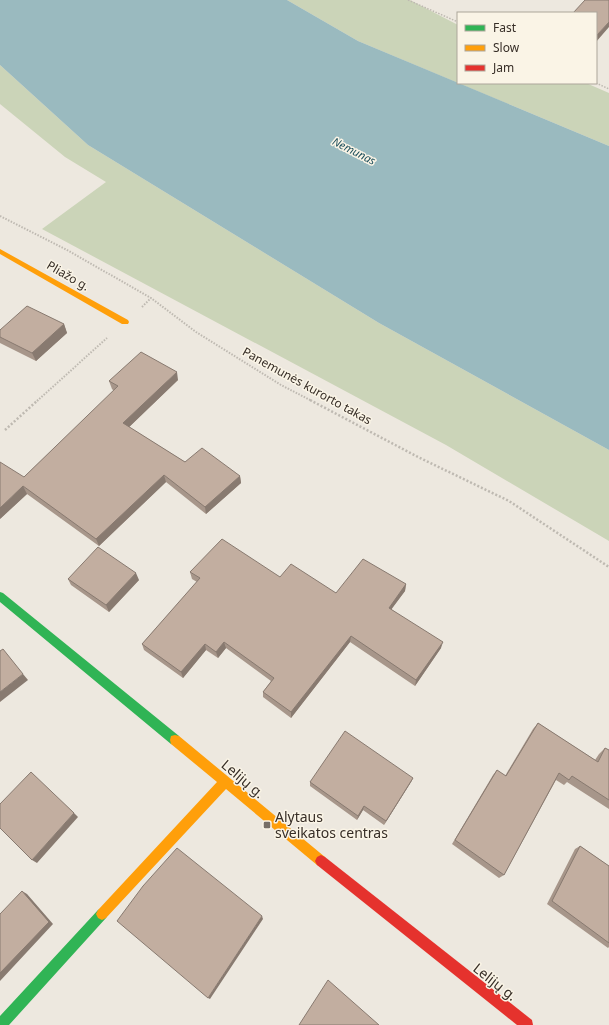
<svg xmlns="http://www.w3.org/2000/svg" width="609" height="1025" font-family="'Noto Sans',sans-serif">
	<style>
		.green { fill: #cbd4b8 }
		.water { fill: #9ababf }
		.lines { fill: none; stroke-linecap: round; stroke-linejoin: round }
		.path-far2 { stroke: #beb9b1; stroke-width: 1.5; stroke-dasharray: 1.5 1.5; stroke-linecap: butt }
		.path-far1 { stroke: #beb9b1; stroke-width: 2; stroke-dasharray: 1.5 1.5; stroke-linecap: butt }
		.path { stroke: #beb9b1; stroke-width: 2.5; stroke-dasharray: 2 2; stroke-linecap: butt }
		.fast { fill: #30b455; fill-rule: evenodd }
		.slow { fill: #ff9f0a; fill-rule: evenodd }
		.jam { fill: #e5322d; fill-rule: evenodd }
		.wall { fill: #a7968a }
		.shaded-wall { fill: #887a70 }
		.building { fill: #c2aea0; stroke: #887a70 }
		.poi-dot { fill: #776f67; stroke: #faf4e6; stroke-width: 1.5 }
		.labels { text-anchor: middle; stroke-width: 3; stroke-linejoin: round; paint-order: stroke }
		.far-water-label { font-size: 11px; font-style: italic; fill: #1a4d5a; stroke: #faf4e6 }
		.street-label { font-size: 12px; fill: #372e27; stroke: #faf4e6 }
		.near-street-label { font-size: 14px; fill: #372e27; stroke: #faf4e6 }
		.near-poi-label { font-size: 14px; fill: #372e27; stroke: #faf4e6; text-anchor: start }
	</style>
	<rect width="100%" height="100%" fill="#ede8df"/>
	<!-- green -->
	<path class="green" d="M287,0h123l48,25v58l-100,-42z
		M0,65l88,80 291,178 230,127v91l-163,-96 -404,-216 64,-47 -41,-25 -65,-53z
		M458,83h128l23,10v53z"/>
	<!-- water -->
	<path class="water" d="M0,0h287l71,41 251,105v304l-230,-127 -291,-178 -88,-80z"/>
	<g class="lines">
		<!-- path-far2 -->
		<path class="path-far2" d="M408,0l50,22
			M596,83l13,6"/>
		<!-- path-far1 -->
		<path class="path-far1" d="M0,216l67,34 84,48 45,34 85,53 31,16
			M142,307l9,-9
			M37,401l70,-63"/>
		<!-- path -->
		<path class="path" d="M310,400l108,57 91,44 100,66
			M5,430l33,-30"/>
		<!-- fast -->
		<path class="fast" d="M0,592l3,1 176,143 1,4 -1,4 -4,1 -4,-1 -171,-142z
			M102,908l4,2 2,4 -2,4 -97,107h-9v-9l98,-106z"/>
		<!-- slow -->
		<path class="slow" d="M0,249l128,71 1,2 -1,2h-6l-122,-70z
			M175,735l4,1 146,121 2,4 -2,4 -4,2 -4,-2 -91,-76 -120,129 -4,2 -4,-2 -2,-4 2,-4 119,-128 -46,-38 -1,-4 1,-4z"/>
		<!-- jam -->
		<path class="jam" d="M321,855l4,2 207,163 1,5h-16l-200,-160 -2,-4 2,-4z"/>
	</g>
	<!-- wall -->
	<path class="wall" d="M64,324l3,9 -31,28 -36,-18v-13z
		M178,380l-49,47 56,35 55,14 1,7 -35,31 -40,-32 -67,64 -72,-52 -27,25 24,-42 90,-86 -2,-2 -3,-8z
		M190,572l90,5 56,16 70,-9 -1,7 -14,18 50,39 -26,38 -65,-44 -59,76 -28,-21v-5l8,-11 -45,-33 -8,10 -12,-8 -23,28 -39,-28 -2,-6 55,-62 -5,-3z
		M68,579l71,1 -30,32 -38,-27z
		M538,723l57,37 4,-6 6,-6 4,2v59l-42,-27 -3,3 -8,-5 -52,95 -5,3 -47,-34 41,-69 4,-5 8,6 28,-47z
		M413,778l-2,4 -27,43 -21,-15 -6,10 -47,-34v-4z
		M580,846l29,20v81l-1,1 -61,-44 28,-55z"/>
	<!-- shaded-wall -->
	<path class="shaded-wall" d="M609,22v5l-13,15v-3l1,-4z
		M64,324l3,9 -31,28 -4,-8z
		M177,372l1,8 -53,51 -2,-8z
		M164,475l2,7 -67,64 -3,-7z
		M240,476l1,7 -35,31 -1,-7z
		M23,486l4,8 -27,25v-11z
		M136,573l3,7 -30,32 -3,-7z
		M406,584l-1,7 -17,23 1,-6z
		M351,636l-1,6 -59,76v-6z
		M224,642l2,6 -8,10 -2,-6z
		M443,642l-2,6 -26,38 1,-6z
		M205,644l1,6 -23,28 -2,-6z
		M23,674l5,6 -28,22v-10z
		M413,778l-2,4 -27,43 2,-4z
		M364,806l-1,4 -6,10 1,-4z
		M74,813l4,4 -41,46 -5,-3z
		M22,891l5,3 26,30 -53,57v-8z
		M262,916l1,3 -53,80 -2,-1z"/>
	<!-- building -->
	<path class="building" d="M585,0h24v22l-12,13h-1v-22h-23z
		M27,306l37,18 -32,29 -32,-16v-7z
		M141,352l36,20 -54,51 62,39 17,-14 38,28 -35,31 -41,-32 -68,64 -73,-53 -23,22v-46l24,15 94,-91 -9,-5z
		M222,539l58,38 11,-13 45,29 27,-34 43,25 -17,24 54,34 -27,38 -65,-44 -60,76 -28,-20 11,-14 -50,-36 -8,10 -11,-8 -24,28 -39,-28 58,-66 -10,-6z
		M98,547l38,26 -30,32 -38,-26z
		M3,649l20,25 -23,18v-41z
		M538,723l60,39 7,-14 4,2v50l-37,-24 -3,4 -10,-7 -55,102 -49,-35 42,-70 9,6z
		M345,731l68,47 -27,43 -22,-15 -6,10 -48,-34z
		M31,772l43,41 -42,47 -32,-32v-24z
		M580,846l29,20v77l-57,-42z
		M177,848l85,68 -54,82 -91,-77 26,-35z
		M22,891l27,31 -49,51v-59z
		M328,980l51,45h-80z"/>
	<!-- markers -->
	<rect class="poi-dot" x="263" y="821" width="8" height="8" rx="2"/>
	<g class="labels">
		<!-- far-water labels -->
		<g class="far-water-label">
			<text transform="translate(354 151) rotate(27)" y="4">Nemunas</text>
		</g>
		<!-- street labels -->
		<g class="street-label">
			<text transform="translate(68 276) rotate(30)" y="4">Pliažo g.</text>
			<text transform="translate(307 386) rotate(29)" y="4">Panemunės kurorto takas</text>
		</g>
		<!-- near-street labels -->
		<g class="near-street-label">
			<text transform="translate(243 779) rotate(40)" y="5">Lelijų g.</text>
			<text transform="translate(495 982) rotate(38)" y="5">Lelijų g.</text>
		</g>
		<!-- near-poi labels -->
		<g class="near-poi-label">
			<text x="275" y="822">Alytaus<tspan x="275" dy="16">sveikatos centras</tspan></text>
		</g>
	</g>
	<!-- legend -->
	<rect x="457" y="12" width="140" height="72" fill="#faf4e6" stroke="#aca59a"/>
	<rect x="465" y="25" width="20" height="6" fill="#30b455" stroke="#aca59a"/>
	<text x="493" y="32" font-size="12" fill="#372e27">Fast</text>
	<rect x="465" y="45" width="20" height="6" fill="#ff9f0a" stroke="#aca59a"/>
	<text x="493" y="52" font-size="12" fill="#372e27">Slow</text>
	<rect x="465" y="65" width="20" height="6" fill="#e5322d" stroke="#aca59a"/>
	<text x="493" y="72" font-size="12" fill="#372e27">Jam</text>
</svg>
